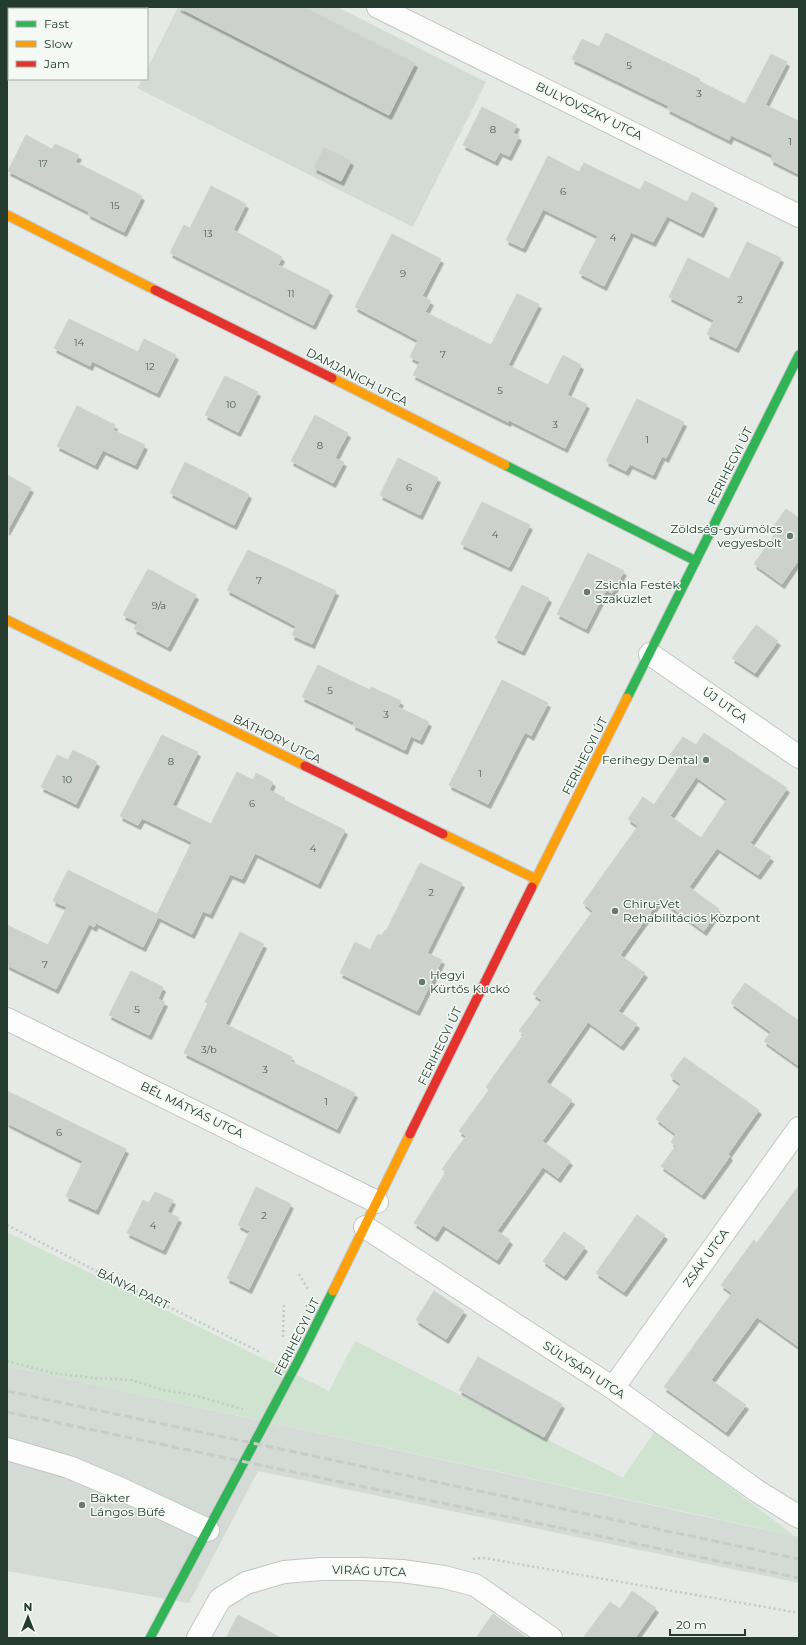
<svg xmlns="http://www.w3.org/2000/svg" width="806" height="1645" font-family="Montserrat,sans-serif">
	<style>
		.built { fill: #d4dbd6 }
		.green { fill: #d0e2d0 }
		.building { fill: #cdd1ce; stroke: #ced3d0; fill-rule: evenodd; filter: url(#shadow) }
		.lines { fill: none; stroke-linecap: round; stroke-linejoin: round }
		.street-casing { stroke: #c2c7c4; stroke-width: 24 }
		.fast-casing { stroke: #c0c6c2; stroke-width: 11 }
		.slow-casing { stroke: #c0c6c2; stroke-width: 11 }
		.jam-casing { stroke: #c0c6c2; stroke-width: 11 }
		.path { stroke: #c2cac5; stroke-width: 2.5; stroke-dasharray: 2 3; stroke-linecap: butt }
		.street { stroke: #fbfcfb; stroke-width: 22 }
		.fast { stroke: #30b455; stroke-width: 9 }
		.slow { stroke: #ff9f0a; stroke-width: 9 }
		.jam { stroke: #e5322d; stroke-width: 9 }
		.rail { stroke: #c7cbc9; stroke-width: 3; stroke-dasharray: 8 4; stroke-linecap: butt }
		.poi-dot { fill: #68796f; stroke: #f4f9f5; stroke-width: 1.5 }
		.labels { text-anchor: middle; stroke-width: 3; stroke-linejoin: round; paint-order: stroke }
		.number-label { font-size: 10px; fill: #4f6258 }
		.street-label { font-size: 12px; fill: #243c2f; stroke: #f4f9f5 }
		.poi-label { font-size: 12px; fill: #243c2f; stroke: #f4f9f5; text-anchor: start }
	</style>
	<defs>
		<filter id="shadow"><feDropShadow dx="2.5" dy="4.5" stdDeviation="0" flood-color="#0004"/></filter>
	</defs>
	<rect width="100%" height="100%" fill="#e5eae7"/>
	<!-- built -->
	<path class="built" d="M178,7h159l149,75 -73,145 -276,-139 5,-9h5v-10z
		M7,1366l792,171v46l-541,-112 -69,132 -182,-32z"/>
	<!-- green -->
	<path class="green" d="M7,1232l322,159 26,-50 268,137 32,-47 140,105 -90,-20 -698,-150z"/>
	<!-- building -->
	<path class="building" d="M178,7h126l111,56 -26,52z
		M606,33l94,46 -1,2 46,23 26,-50 16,8 -22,43 34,16v53l-28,-14 2,-5 -42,-20 -2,5 -62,-31 2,-3 -97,-47 10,-20 17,8z
		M482,107l35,18 -4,8 6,3 -10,20 -9,-4 -5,9 -32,-16z
		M26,135l26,14 3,-5 24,11 -4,7 67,34 -18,36 -36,-18 1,-2 -81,-41z
		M324,147l27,14 -10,20 -27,-13z
		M548,156l31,16 5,-9 56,27 5,-9 42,21 5,-10 23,12 -14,29 -34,-17 -14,26 -22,-10 -27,54 -25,-13 19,-37 -55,-27 -20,39 -17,-8z
		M211,186l35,18 -13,26 49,27 -4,8 52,26 -17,34 -143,-72 14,-28 6,3z
		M392,234l49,25 -19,37 9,5 -6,11 66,33 26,-51 22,10 -31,61 40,20 15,-30 18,10 -14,30 20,9 -22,44 -56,-28 -1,2 -95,-47 7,-13 -10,-5 8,-17 -63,-33z
		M747,242l34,16 -45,90 -29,-14 7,-14 -45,-23 19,-39 41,21z
		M69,319l69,33 6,-13 32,16 -19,38 -65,-32 -2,5 -36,-18z
		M225,376l33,16 -20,40 -33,-17z
		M637,399l47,23 -18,36 -4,-2 -9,19 -23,-11 -4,7 -20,-10z
		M77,406l38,19 -2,5 32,15 -10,20 -32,-15 -8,15 -38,-19z
		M315,415l33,18 -13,25 9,4 -11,21 -42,-22z
		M398,458l40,20 -18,37 -40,-20z
		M185,462l64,32 -15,31 -64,-32z
		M7,475l24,13 -24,43z
		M482,502l48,23 -21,42 -48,-23z
		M786,509l13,9v41l-17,25 -28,-20 22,-31 -5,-3z
		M248,550l88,41 -24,53 -20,-9 4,-9 -69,-36z
		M588,553l36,18 -12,22 -6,-3 -20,39 -29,-15z
		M148,569l48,26 -28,52 -34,-18 4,-7 -15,-7z
		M522,585l27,13 -27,53 -27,-13z
		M756,625l22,16 -23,32 -23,-15z
		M318,665l52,25 1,-3 30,14 -3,6 31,15 -9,18 -9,-4 -6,14 -52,-25 1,-3 -52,-25z
		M502,680l46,23 -17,33 -6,-4 -37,72 -39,-19z
		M704,733l83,55 -37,55 21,14 -13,18 -41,-27 -28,39 30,22 -15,22 -44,-32 -40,56 25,18 -27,38 19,13 -16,22 -33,-24 -42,60 26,18 -30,41 28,20 -12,17 -15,-11 -46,64 13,9 -13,20 -54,-35 -8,12 -21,-14 32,-51 -4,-3 24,-33 -7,-5 30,-41 -3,-3 38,-53 -5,-3 23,-31 -9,-6 60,-83 -10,-8 55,-77 -10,-7 15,-22 11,8 28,-42 -12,-8 13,-18 13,8zM696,777l31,22 -26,39 -31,-22z
		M162,735l36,17 -26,53 39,19 26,-52 16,8 3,-7 17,9 -4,8 16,8 -1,2 61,30 -27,54 -63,-31 -13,26 -12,-5 -20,40 -7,-3 -11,23 -34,-17 -15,30 -47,-24 -2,4 -5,-3 -33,65 -49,-24v-40l41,20 19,-38 -14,-6 15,-31 89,44 35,-72 -50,-24 -4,7 -18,-9z
		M73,750l24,12 -21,42 -35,-17 16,-32 11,5z
		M420,863l42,20 -35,70 15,7 -25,51 -77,-38 15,-31 15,8 8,-16 4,2 3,-6 1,1z
		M240,932l24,12 -39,80 67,33 -2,4 65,32 -18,36 -153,-76 24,-50 -3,-1z
		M131,971l32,16 -5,12 7,3 -16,33 -40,-20z
		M745,983l54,38v45l-35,-25 7,-9 -40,-29z
		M684,1057l75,53 -31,44 2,2 -28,39 -41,-29 15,-20 -5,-4 5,-8 -20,-15 25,-35 -11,-8z
		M7,1091l119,58 -30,61 -30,-14 17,-35 -76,-38z
		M799,1185v162l-42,-30 -46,63 35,25 -20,27 -62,-45 68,-94 -11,-8 33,-45 3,3z
		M256,1187l35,17 -42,85 -22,-11 23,-47 -12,-6z
		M155,1192l18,8 -6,12 12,6 -16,32 -36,-17 16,-33 6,3z
		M637,1215l28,20 -41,57 -28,-19z
		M564,1232l21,15 -21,29 -21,-15z
		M434,1291l30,20 -18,28 -30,-19z
		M478,1357l84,47 -18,33 -85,-47z
		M632,1591l24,17 -21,30h-52l27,-36 10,7z
		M493,1614l34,24h-51z
		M238,1615l43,23h-55z"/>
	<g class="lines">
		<!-- street casing -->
		<g class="street-casing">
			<path id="street" d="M378,7l421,209
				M650,654l149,103
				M7,1019l370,183
				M365,1227l248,161 144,103 42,26
				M613,1388l186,-260
				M7,1449l62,18 52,22 87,41
				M198,1638l22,-39 26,-16 38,-11 37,-3h42l39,2 42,6 31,8 76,53"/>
		</g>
		<!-- fast casing -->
		<g class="fast-casing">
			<path id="fast" d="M505,465l191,96
				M627,698l172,-343
				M150,1638l148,-277 35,-70"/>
		</g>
		<!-- slow casing -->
		<g class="slow-casing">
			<path id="slow" d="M7,215l148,75
				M332,378l173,87
				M7,620l298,146
				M443,834l93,45
				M532,887l95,-189
				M333,1291l77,-157"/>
		</g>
		<!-- jam casing -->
		<g class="jam-casing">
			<path id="jam" d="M155,290l177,88
				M305,766l138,68
				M410,1134l122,-247"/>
		</g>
		<!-- path -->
		<path class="path" d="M7,1225l105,54 148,73
			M299,1274l9,15
			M283,1337l1,-33
			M7,1361l45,12 42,5 38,2 31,10 30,5 53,15
			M473,1559l11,-1 315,55"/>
		<!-- street -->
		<use href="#street" class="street"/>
		<!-- fast -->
		<use href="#fast" class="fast"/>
		<!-- slow -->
		<use href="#slow" class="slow"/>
		<!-- jam -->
		<use href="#jam" class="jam"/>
		<!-- rail -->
		<path class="rail" d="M7,1391l792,168
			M7,1412l792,166"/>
	</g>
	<!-- markers -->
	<g class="poi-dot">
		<circle cx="790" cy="536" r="4"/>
		<circle cx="587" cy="592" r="4"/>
		<circle cx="706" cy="760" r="4"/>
		<circle cx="615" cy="911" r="4"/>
		<circle cx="422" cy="982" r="4"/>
		<circle cx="82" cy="1505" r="4"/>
	</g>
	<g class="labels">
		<!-- number labels -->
		<g class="number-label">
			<text x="629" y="69">5</text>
			<text x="699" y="97">3</text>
			<text x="493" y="133">8</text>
			<text x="790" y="145">1</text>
			<text x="43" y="167">17</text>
			<text x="563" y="195">6</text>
			<text x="115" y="209">15</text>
			<text x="208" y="237">13</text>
			<text x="613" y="241">4</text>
			<text x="403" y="277">9</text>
			<text x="291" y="297">11</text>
			<text x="740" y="303">2</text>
			<text x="79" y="346">14</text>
			<text x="443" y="358">7</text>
			<text x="150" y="370">12</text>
			<text x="500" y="394">5</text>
			<text x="231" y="408">10</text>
			<text x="555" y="428">3</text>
			<text x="647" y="443">1</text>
			<text x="320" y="449">8</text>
			<text x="409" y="491">6</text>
			<text x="495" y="538">4</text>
			<text x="259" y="584">7</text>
			<text x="159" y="609">9/a</text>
			<text x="330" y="694">5</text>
			<text x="386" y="718">3</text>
			<text x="171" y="765">8</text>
			<text x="480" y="777">1</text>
			<text x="67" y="783">10</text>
			<text x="252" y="807">6</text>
			<text x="313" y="852">4</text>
			<text x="431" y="896">2</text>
			<text x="45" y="968">7</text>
			<text x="137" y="1013">5</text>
			<text x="209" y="1053">3/b</text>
			<text x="265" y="1073">3</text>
			<text x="326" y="1105">1</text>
			<text x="59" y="1136">6</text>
			<text x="264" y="1219">2</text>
			<text x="153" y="1229">4</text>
		</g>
		<!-- street labels -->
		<g class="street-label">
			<text transform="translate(589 111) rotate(26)" y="4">BULYOVSZKY UTCA</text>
			<text transform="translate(357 377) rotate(27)" y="4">DAMJANICH UTCA</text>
			<text transform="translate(730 466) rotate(-63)" y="4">FERIHEGYI ÚT</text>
			<text transform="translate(725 705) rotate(35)" y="4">ÚJ UTCA</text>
			<text transform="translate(277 739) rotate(26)" y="4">BÁTHORY UTCA</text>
			<text transform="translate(585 756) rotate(-63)" y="4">FERIHEGYI ÚT</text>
			<text transform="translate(440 1046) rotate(-64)" y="4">FERIHEGYI ÚT</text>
			<text transform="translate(192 1110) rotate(26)" y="4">BÉL MÁTYÁS UTCA</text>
			<text transform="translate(706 1258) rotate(-54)" y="4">ZSÁK UTCA</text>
			<text transform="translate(133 1289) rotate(26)" y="4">BÁNYA PART</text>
			<text transform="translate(297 1337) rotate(-63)" y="4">FERIHEGYI ÚT</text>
			<text transform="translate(584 1370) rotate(33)" y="4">SÜLYSÁPI UTCA</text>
			<text transform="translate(369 1571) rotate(2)" y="4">VIRÁG UTCA</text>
		</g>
		<!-- poi labels -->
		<g class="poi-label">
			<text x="782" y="533" text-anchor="end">Zöldség-gyümölcs<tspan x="782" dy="14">vegyesbolt</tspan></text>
			<text x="595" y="589">Zsichla Festék<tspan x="595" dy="14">Szaküzlet</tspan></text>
			<text x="698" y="764" text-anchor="end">Ferihegy Dental</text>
			<text x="623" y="908">Chiru-Vet<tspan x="623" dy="14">Rehabilitációs Központ</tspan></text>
			<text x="430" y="979">Hegyi<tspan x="430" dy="14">Kürtős Kuckó</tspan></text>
			<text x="90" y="1502">Bakter<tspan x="90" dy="14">Lángos Büfé</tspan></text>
		</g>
	</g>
	<!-- border -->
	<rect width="806" height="1645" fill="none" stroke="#243c2f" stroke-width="16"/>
	<!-- legend -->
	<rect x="8" y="8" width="140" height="72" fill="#f4f9f5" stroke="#a1ada6"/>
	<rect x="16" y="21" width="20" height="6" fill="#30b455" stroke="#a1ada6"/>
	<text x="44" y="28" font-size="12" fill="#243c2f">Fast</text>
	<rect x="16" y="41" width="20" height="6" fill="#ff9f0a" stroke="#a1ada6"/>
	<text x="44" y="48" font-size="12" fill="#243c2f">Slow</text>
	<rect x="16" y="61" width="20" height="6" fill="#e5322d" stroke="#a1ada6"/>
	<text x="44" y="68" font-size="12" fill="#243c2f">Jam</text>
	<!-- north arrow -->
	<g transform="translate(28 1617)" stroke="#f4f9f5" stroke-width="3" paint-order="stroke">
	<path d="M0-3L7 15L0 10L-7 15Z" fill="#243c2f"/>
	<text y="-6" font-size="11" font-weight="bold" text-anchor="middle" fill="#243c2f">N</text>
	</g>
	<!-- scale -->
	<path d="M670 1629v6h75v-6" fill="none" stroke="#243c2f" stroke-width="2"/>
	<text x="676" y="1629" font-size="12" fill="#243c2f" stroke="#f4f9f5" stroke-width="3" paint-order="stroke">20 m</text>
</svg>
